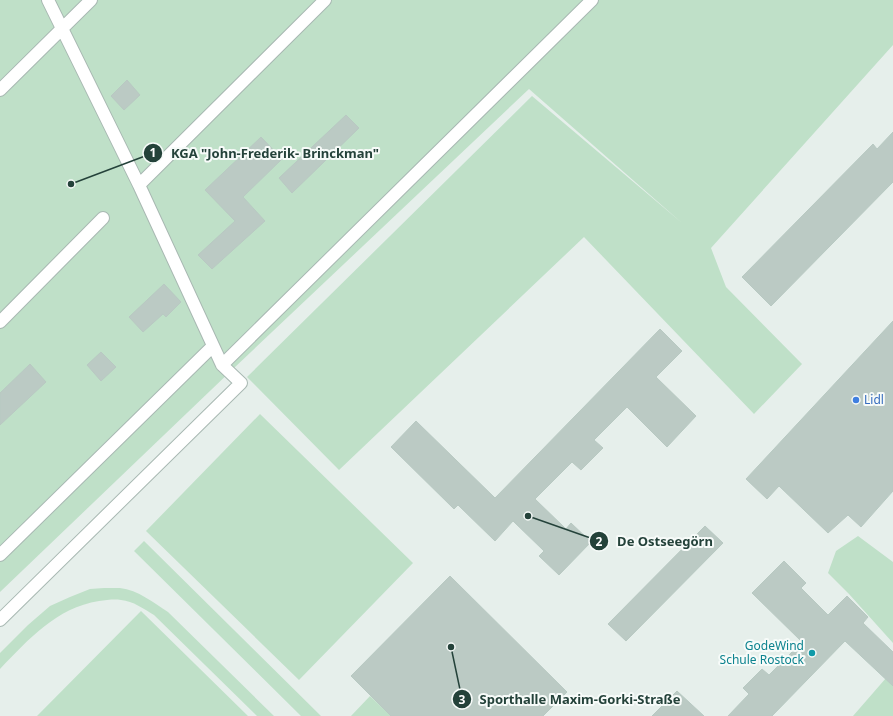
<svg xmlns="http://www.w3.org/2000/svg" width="893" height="716" font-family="'Noto Sans',sans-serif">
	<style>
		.green { fill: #bfe0c8 }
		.building { fill: #bbcac4; stroke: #b8c9c2 }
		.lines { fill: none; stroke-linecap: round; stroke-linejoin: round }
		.service-casing { stroke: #a8b8b2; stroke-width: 14 }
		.service { stroke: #fff; stroke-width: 12 }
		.shop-dot { fill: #3f7fe0; stroke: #f7fbf9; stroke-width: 1.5 }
		.culture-dot { fill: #0f9aa8; stroke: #f7fbf9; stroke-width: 1.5 }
		.labels { text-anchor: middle; stroke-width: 4; stroke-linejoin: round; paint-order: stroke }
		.shop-label { font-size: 12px; fill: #366cbe; stroke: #f7fbf9; text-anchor: start }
		.culture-label { font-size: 12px; fill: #0d838f; stroke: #f7fbf9; text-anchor: end }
		.leader { fill: none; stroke: #24423a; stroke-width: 1.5 }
		.callout-dot { fill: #24423a; stroke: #f7fbf9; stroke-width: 1.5 }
		.mark-label { font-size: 12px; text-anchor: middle; font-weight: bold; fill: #fff }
		.callout-label { font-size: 13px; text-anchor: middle; font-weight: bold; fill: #24423a; stroke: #f7fbf9; stroke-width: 4; stroke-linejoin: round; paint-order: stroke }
	</style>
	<rect width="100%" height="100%" fill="#e6efeb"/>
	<!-- green -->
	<path class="green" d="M0,0h893v45l-182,203 15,39 76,77 -48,50 -170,-177 -245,233 -92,-93 285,-281 150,127 -153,-134 -295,279 -234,224z
		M260,414l153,149 -114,117 -153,-149z
		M858,536l35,26v81l-44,-49 -21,-21 8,-22z
		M144,541l177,175h-20l-167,-165z
		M104,588c5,0 11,0 16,0 18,2 34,15 48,24l106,104h-17l-103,-101c-10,-6 -21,-14 -33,-15 -7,-1 -14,0 -22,1 -43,7 -70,38 -99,68v-16l28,-28 22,-19 20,-9 20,-8z
		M141,611l107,105h-211z
		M893,670v46h-40z
		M370,696l21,20h-40z"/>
	<!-- building -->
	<path class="building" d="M127,80l13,15 -16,15 -13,-14z
		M346,115l13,13 -67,65 -13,-15z
		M893,132v50l-122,124 -29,-29 131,-133 4,5z
		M261,137l21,22 -39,38 22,24 -53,48 -14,-14 37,-34 -30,-31z
		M164,284l17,18 -15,15 -3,-3 -20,18 -14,-15z
		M893,321v170l-32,36 -13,-12 -20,18 -49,-47 -12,13 -21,-20z
		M660,329l22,22 -26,26 40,39 -29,31 -40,-40 -33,33 9,8 -22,22 -9,-8 -37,37 31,30 5,-6 20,19 -32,33 -20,-19 5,-5 -31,-30 -18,20 -37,-36 -4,4 -63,-62 25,-26 79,77z
		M101,352l15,15 -15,14 -14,-16z
		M30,364l16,18 -46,43v-32z
		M705,526l18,17 -97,98 -18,-17z
		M784,561l22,22 -5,5 27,27 19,-19 21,21 -5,6 30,29v34l-48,-45 -73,75h-44l21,-22 -6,-6 19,-19 7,6 33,-33 -50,-49z
		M450,576l117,116 -24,24h-152l-40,-40z
		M677,691l27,25h-52z"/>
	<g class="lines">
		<!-- service casing -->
		<g class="service-casing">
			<path id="service" d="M48,0l91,185 83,180 370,-365
				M0,90l91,-90
				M139,185l186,-185
				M0,322l103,-104
				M0,555l213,-209
				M0,620l241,-237 -19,-18"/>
		</g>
		<!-- service -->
		<use href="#service" class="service"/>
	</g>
	<!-- markers -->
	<circle class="shop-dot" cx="856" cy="400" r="4"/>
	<circle class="culture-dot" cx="812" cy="653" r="4"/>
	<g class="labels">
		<!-- shop labels -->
		<g class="shop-label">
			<text x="864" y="404">Lidl</text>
		</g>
		<!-- culture labels -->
		<g class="culture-label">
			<text x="804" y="650">GodeWind<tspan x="804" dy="14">Schule Rostock</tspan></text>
		</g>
	</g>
	<!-- callouts -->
	<path class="leader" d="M71 184L153 153M528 516L599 541M451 647L462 699"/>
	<g class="callout-dot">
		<circle cx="71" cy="184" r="4"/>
		<circle cx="528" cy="516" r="4"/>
		<circle cx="451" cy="647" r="4"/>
		<circle cx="153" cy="153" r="10"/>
		<circle cx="599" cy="541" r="10"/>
		<circle cx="462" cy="699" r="10"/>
	</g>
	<g class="mark-label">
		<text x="153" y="157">1</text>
		<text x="599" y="546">2</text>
		<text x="462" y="704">3</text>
	</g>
	<g class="callout-label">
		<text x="275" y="158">KGA "John-Frederik- Brinckman"</text>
		<text x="665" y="546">De Ostseegörn</text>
		<text x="580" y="704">Sporthalle Maxim-Gorki-Straße</text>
	</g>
</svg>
